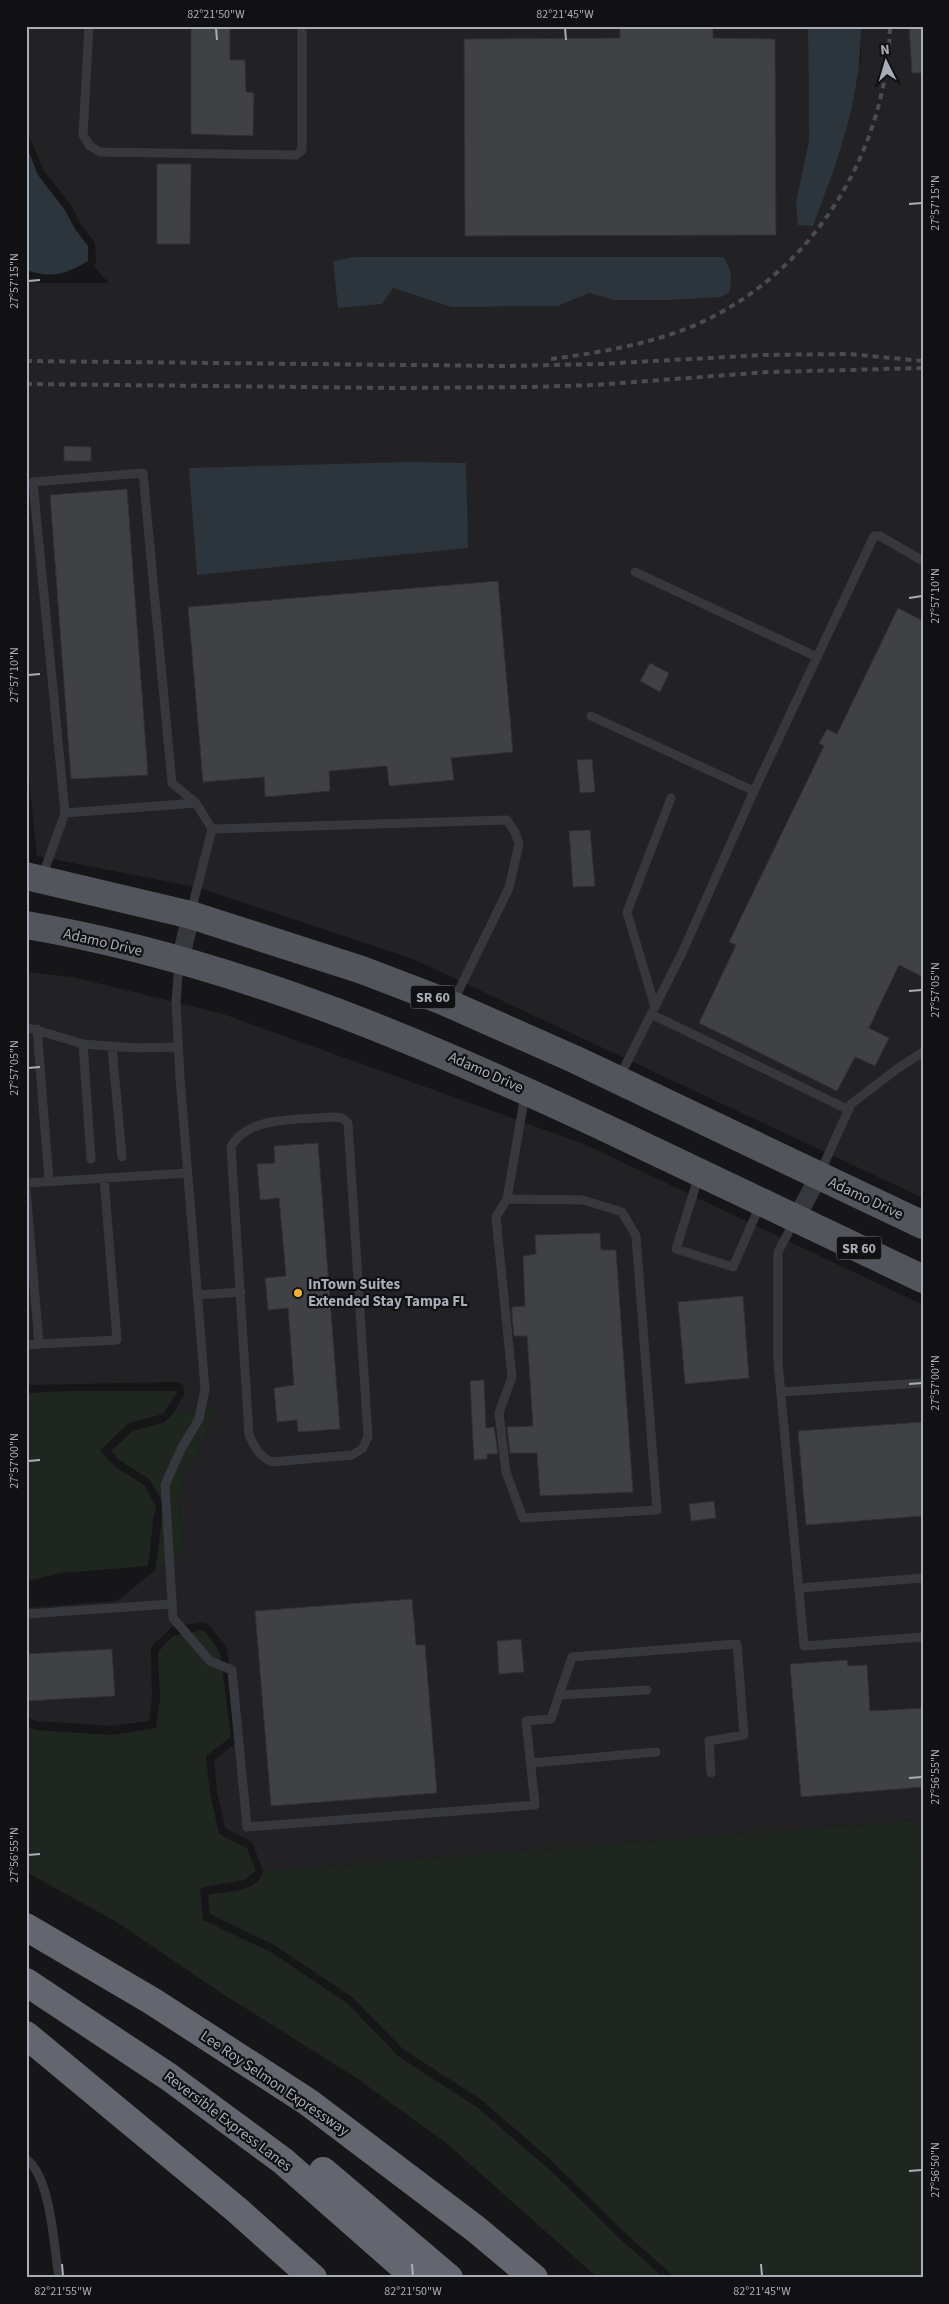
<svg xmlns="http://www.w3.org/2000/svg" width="949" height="2304" font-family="'Source Sans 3',sans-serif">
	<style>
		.built { fill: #222225; fill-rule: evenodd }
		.green { fill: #1e261f }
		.water { fill: #2c353c }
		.building { fill: #404145; stroke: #303034 }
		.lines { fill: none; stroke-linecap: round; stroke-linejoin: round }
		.lane { stroke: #37383d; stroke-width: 9 }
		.street { stroke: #37383d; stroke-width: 18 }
		.primary { stroke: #53555c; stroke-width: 28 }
		.highway { stroke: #63666e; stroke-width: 28 }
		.rail { stroke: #4a4c52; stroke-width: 4; stroke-dasharray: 6 5; stroke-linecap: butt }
		.ticks { fill: none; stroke: #a8adb8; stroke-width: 2 }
		.poi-dot { fill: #f2b134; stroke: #111113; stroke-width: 2 }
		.labels { text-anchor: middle; stroke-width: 4.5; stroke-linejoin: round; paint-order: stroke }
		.shield { fill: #111113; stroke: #7b7e86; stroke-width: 1 }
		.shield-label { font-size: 14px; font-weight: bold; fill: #a8adb8 }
		.street-label { font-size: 15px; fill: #a8adb8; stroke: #111113 }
		.poi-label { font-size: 15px; font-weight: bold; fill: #a8adb8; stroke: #111113; text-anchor: start }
		.neatline { fill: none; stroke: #a8adb8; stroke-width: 2 }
		.ticks-label { font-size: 12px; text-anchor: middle; fill: #a8adb8 }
	</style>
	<rect width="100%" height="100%" fill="#161618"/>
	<!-- built -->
	<path class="built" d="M26,26h782l1,114 -13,61 65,-141v-34h62v1172l-510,-239 -213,-71 -163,-32 -11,-106v-471l13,4h70l-15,-16 2,-6 -1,-18 -14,-18 -10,-20 -27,-34 -18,-42zM355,257h369l7,15 -65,28h-52l-25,-7 -31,13 -107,1 -58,-19z
		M26,972l47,5 150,37 361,130 339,161v594l-8,-79 -652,51 -11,-29 -27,-14 -8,-36 -3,-32 21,-16 -1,-53 -8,-45 -19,-23 -4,-1 -31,5 -19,18 -2,5 1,48 -3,23 -38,5 -74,-5 -11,-4v-109l91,-7 65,-52 -2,-48 2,-21 22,-40 12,-31 -42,3 11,-19 -3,-9 -5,-2 -151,3z"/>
	<!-- green -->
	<path class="green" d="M71,1391h107l-15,23 -34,9 -29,27 14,16 30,19 12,22 -3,15 -5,44 -87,7 -35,8v-188z
		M216,1409l-12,31 -22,40 -2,21 2,48 -27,22 9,-67 -15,-25 -31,-20 -7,-8 22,-20 32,-9 9,-10z
		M204,1630l16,22 11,85 -25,19 4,37 9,41 28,14 9,23 -12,9 -44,8 3,32 68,32 77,52 50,52 80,52 71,61 70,69 45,40h-66l-153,-136 -90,-65 -129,-81 -111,-75 -89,-49v-146l10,4 76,5 44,-7 4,-29 -2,-47 15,-16z
		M916,1820l7,79v379h-247l-52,-46 -71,-70 -70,-61 -80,-52 -51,-52 -78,-52 -64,-31 -2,-19c18,-4 50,-2 55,-24z"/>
	<!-- water -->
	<path class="water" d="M808,26h53c0,73 -23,134 -48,200l-15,-1 -2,-24 13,-61z
		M26,145l12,30 27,35 10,19 13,17v15c-22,13 -36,18 -62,9z
		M355,257h369l7,15 -1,20 -9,5 -55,3h-52l-25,-7 -31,13 -107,1 -58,-19 -11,16 -44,4 -5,-47z
		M408,462l58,1 2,85 -271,27 -8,-107z"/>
	<!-- building -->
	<path class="building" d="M191,26h39v34h15l1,32 8,1 -1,43 -62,-2z
		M620,26h93v12l62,1 1,196 -311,1 -1,-197 156,-1z
		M909,26h14v47h-11z
		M157,164h34l-1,80h-33z
		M64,446l27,1v14h-27z
		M127,489l21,286 -77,4 -21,-284z
		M498,581l15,171 -62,6 3,22 -65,6 -2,-20 -58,5 1,20 -65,6 -1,-20 -61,5 -15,-175z
		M898,608l25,13v356l-24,-12 -30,63 20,10 -14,28 -20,-9 -18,34 -138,-68 37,-78 -7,-3 95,-196 -5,-3 8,-14 10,5z
		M650,663l19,10 -9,19 -20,-11z
		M592,759l3,33 -15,1 -3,-33z
		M590,830l5,56 -22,1 -4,-56z
		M318,1143l22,286 -42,3 -1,-12 -20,2 -3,-34 20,-3 -6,-77 -20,2 -3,-32 21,-2 -7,-78 -19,2 -3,-36 18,-1 -1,-17z
		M600,1233l1,17h15l17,242 -93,4 -3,-43h-27l-3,-26 26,-1 -6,-90h-13l-2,-20v-9l13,-1 -2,-50 13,-2 -1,-19z
		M743,1296l6,82 -64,6 -7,-82z
		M484,1380l2,48 8,-1 4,27h-11v5l-13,1 -4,-79z
		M923,1422v94l-117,9 -8,-94z
		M714,1501l2,17 -25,3 -2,-17z
		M412,1599l4,46h9l12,148 -166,13 -16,-195z
		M521,1639l3,33 -25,2 -2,-33z
		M112,1649l3,47 -89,5v-47z
		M847,1660l1,6 19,-1 3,46 53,-3v79l-122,10 -11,-133z"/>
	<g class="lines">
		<!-- lane -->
		<path class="lane" d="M89,26l-6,109 7,11 10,6 196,3 6,-5v-124
			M635,572l182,85
			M591,716l163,75
			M65,813l131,-10
			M42,877l23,-64 -32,-331 110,-9 29,310 24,20 16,26
			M191,912l21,-83 295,-9 8,12 4,12 -10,44 -56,114
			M179,963l-3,39 4,75 25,312 -6,30 -18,30 -16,36 8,133 37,43 22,9 15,157 288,-22 -9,-84 25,-2 21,-62 165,-13 7,91 -35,6 2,32
			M655,1007l-28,-95 44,-114
			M651,1014l198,96
			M26,1027l57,17 53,4 42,-1
			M37,1029l12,151
			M83,1044l8,115
			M112,1047l10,110
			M619,1078l63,-125 72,-162 120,-255h6l43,25
			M332,1117l10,1 6,5 20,314 -6,12 -10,6 -80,7c-13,-6 -17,-14 -23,-27l-18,-288c16,-32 70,-27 101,-30z
			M820,1173l31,-69 46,-35 26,-17
			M699,1175l-23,74 57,18 28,-64
			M26,1183l161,-10
			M26,1189l13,155 -13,1
			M507,1199l-11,18 16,160 -13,36 7,59 17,46 134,-8 -21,-274 -14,-24 -39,-12 -76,-1 18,-104
			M795,1220l-17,32v110l26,284 119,-9
			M197,1295l44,-3
			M39,1344l78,-4 -13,-162
			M781,1392l142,-9
			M800,1588l123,-10
			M26,1614l146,-10
			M559,1695l88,-5
			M531,1763l125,-11
			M26,2159c25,17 28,89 33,119"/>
		<!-- street -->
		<path class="street" d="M180,961l11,-46
			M796,1218l23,-42"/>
		<!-- primary -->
		<path class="primary" d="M26,876l165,39 171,55 81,31 131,58 349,166
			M26,925c212,36 411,123 603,214 98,46 196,93 294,140"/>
		<!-- highway -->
		<path class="highway" d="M26,1927l126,74 156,101 169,128 57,48
			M26,1982l143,95 114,84 133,117
			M26,2035l211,175 76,68
			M323,2171l126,107"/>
		<!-- rail -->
		<path class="rail" d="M551,359c46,-6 94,-14 137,-31 122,-49 199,-174 202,-302
			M26,361l478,5 96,-2 163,-9 87,-1 73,7
			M26,384l370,4 136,-1 62,-2 175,-13 154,-4"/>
	</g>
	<!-- ticks -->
	<path class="ticks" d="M216,28l1,12M565,28l1,12M909,204l13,-1M28,281l12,-1M909,598l13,-2M28,675l12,-1M909,991l13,-1M28,1068l12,-1M909,1384l13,-1M28,1461l12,-1M909,1778l13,-1M28,1855l12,-1M909,2171l13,-1M62,2264l1,12M412,2264l1,12M761,2264l1,12"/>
	<!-- markers -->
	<circle class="poi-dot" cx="298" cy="1293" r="5"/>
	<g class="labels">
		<!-- shield labels -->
		<g class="shield">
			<rect x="410.5" y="985.5" width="45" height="23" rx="4"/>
			<rect x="836.5" y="1236.5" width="45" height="23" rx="4"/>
		</g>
		<g class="shield-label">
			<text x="433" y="1002">SR 60</text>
			<text x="859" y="1253">SR 60</text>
		</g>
		<!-- street labels -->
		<g class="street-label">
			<text transform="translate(103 942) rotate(13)" y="5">Adamo Drive</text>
			<text transform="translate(486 1072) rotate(24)" y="5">Adamo Drive</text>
			<text transform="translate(866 1198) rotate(25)" y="5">Adamo Drive</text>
			<text transform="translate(275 2083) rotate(34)" y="5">Lee Roy Selmon Expressway</text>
			<text transform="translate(228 2121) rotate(37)" y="5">Reversible Express Lanes</text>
		</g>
		<!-- poi labels -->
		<g class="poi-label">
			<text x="308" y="1289">InTown Suites<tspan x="308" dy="17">Extended Stay Tampa FL</tspan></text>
		</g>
	</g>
	<!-- border -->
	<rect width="949" height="2304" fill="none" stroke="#111113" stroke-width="55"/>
	<!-- north arrow -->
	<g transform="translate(886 62) rotate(355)" stroke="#111113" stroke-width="4" paint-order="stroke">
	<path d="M0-4L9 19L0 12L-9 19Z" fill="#a8adb8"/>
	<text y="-8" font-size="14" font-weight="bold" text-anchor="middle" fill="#a8adb8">N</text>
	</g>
	<rect x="28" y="28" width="894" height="2248" class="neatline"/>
	<g class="ticks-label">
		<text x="216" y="18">82°21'50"W</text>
		<text x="565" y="18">82°21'45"W</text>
		<text transform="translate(935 203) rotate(-90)" y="4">27°57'15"N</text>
		<text transform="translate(14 281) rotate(-90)" y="4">27°57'15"N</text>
		<text transform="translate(935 596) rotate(-90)" y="4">27°57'10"N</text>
		<text transform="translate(14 675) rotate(-90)" y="4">27°57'10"N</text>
		<text transform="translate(935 990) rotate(-90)" y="4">27°57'05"N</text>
		<text transform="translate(14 1068) rotate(-90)" y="4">27°57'05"N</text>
		<text transform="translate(935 1383) rotate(-90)" y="4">27°57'00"N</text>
		<text transform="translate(14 1461) rotate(-90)" y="4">27°57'00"N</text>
		<text transform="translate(935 1777) rotate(-90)" y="4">27°56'55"N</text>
		<text transform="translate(14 1855) rotate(-90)" y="4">27°56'55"N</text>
		<text transform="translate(935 2170) rotate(-90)" y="4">27°56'50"N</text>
		<text x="63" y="2295">82°21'55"W</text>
		<text x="413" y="2295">82°21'50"W</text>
		<text x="762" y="2295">82°21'45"W</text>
	</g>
</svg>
